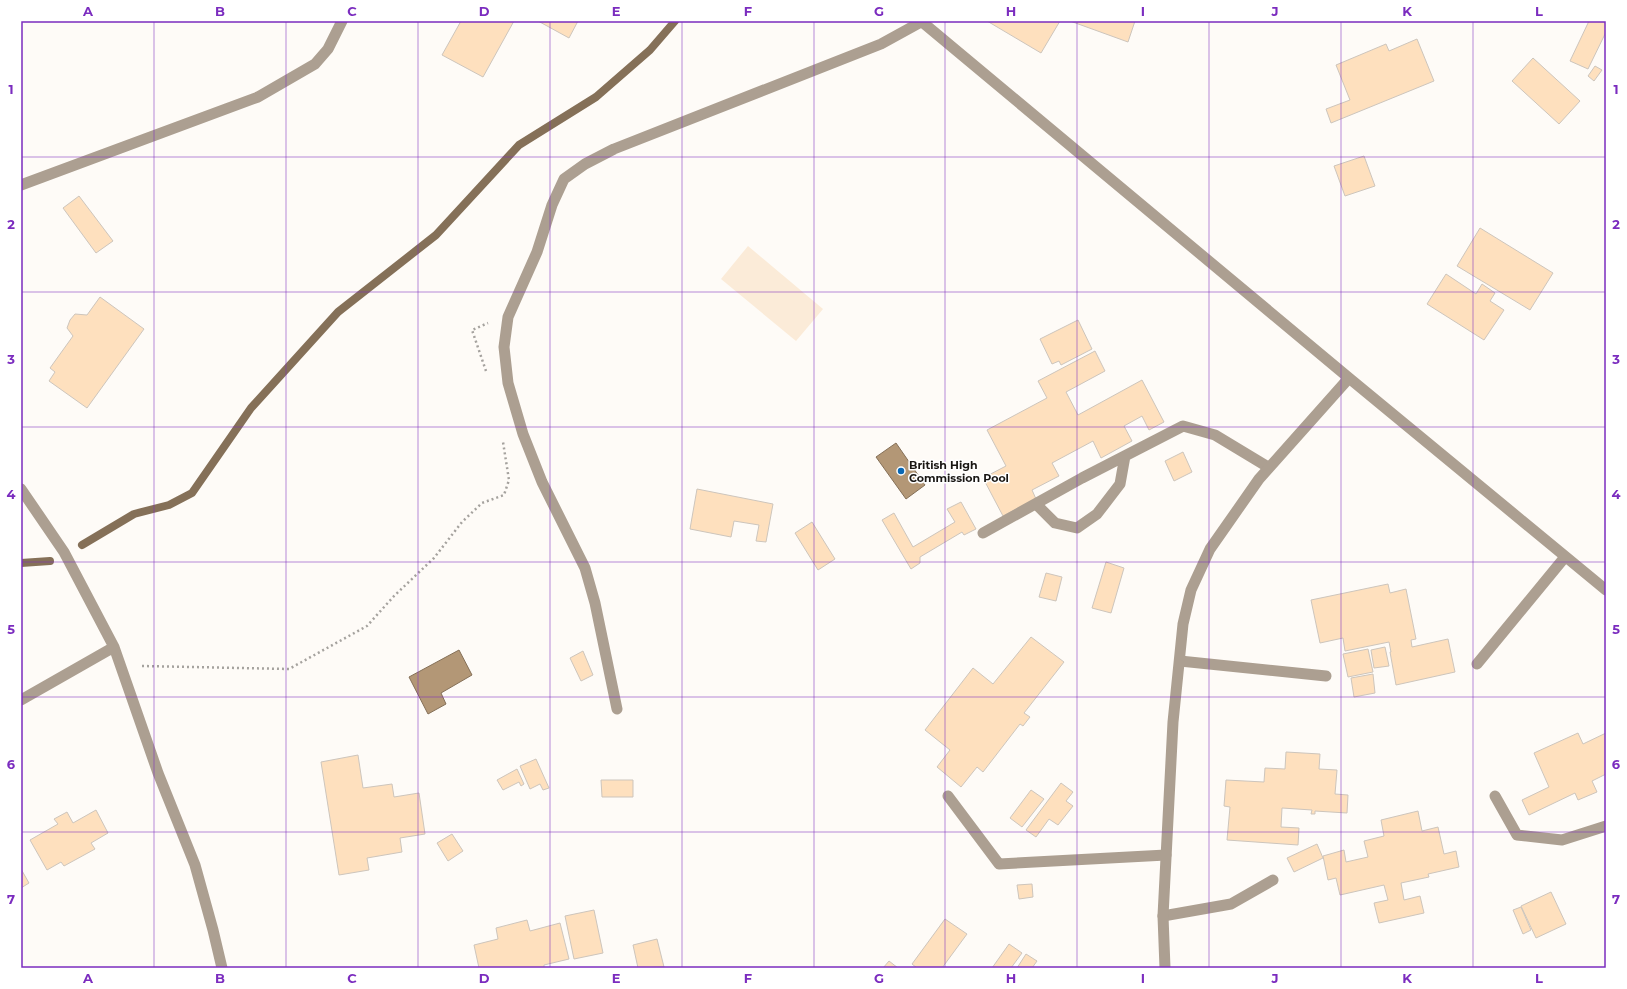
<svg xmlns="http://www.w3.org/2000/svg" width="1627" height="989" font-family="Montserrat,sans-serif">
	<style>
		.green { fill: #fbebd8 }
		.water { fill: #b39776; stroke: #857058 }
		.lines { fill: none; stroke-linecap: round; stroke-linejoin: round }
		.stream { stroke: #857058; stroke-width: 8 }
		.building { fill: #fee0be; stroke: #cdc5bc }
		.path { stroke: #a5a29e; stroke-width: 2.5; stroke-dasharray: 2 3; stroke-linecap: butt }
		.service { stroke: #ac9f91; stroke-width: 11 }
		.minor { stroke: #ac9f91; stroke-width: 11 }
		.grid { fill: none; stroke: #7b2cbf; stroke-width: 1; stroke-opacity: 0.55 }
		.poi-dot { fill: #0967b4; stroke: #fff; stroke-width: 1.5 }
		.labels { text-anchor: middle; stroke-width: 3; stroke-linejoin: round; paint-order: stroke }
		.poi-label { font-size: 11px; font-weight: bold; fill: #191613; stroke: #fff; text-anchor: start }
		.neatline { fill: none; stroke: #7b2cbf; stroke-width: 1.5 }
		.grid-label { font-size: 13px; text-anchor: middle; font-weight: bold; fill: #7b2cbf }
	</style>
	<rect width="100%" height="100%" fill="#fefbf7"/>
	<!-- green -->
	<path class="green" d="M748,246l75,63 -27,32 -75,-62z"/>
	<!-- water -->
	<path class="water" d="M896,443l29,42 -19,14 -30,-42z
		M459,650l13,25 -31,18 5,11 -18,10 -19,-37z"/>
	<g class="lines">
		<!-- stream -->
		<path class="stream" d="M82,545l52,-31 35,-9 23,-12 59,-85 87,-96 98,-77 83,-90 77,-48 54,-47 25,-29
			M21,563l29,-2"/>
	</g>
	<!-- building -->
	<path class="building" d="M461,21h53l-31,56 -41,-22z
		M538,21h40l-9,17z
		M987,21h73l-19,32z
		M1070,21h65l-7,21z
		M1589,21l17,1v10l-18,37 -18,-8z
		M1417,39l17,42 -103,42 -5,-14 24,-9 -14,-35 50,-21 3,7z
		M1533,58l47,43 -21,23 -47,-43z
		M1595,66l7,4 -8,11 -6,-5z
		M1364,156l11,30 -30,10 -11,-30z
		M79,196l34,45 -17,12 -33,-45z
		M1480,228l73,45 -23,37 -73,-44z
		M1446,274l30,20 6,-10 13,9 -5,8 14,9 -20,30 -57,-36z
		M100,297l44,32 -57,79 -38,-27 6,-9 -5,-4 23,-32 -6,-8 3,-8 5,-6 12,1z
		M1078,320l14,29 -31,16 -2,-4 -7,3 -12,-25z
		M1095,351l10,20 -39,21 12,23 64,-35 22,42 -15,8 -7,-14 -18,10 8,15 -31,17 -8,-17 -41,22 7,13 -27,14 4,9 -33,17 -20,-38 23,-12 -19,-36 60,-32 -9,-17z
		M1183,452l9,20 -18,9 -9,-20z
		M697,489l76,15 -7,38 -10,-1 3,-16 -25,-4 -3,16 -41,-8z
		M961,502l15,27 -12,6 -2,-3 -42,25v6l-9,6 -29,-49 12,-7 19,34 42,-25 -8,-13z
		M812,522l23,37 -17,11 -23,-37z
		M1106,562l18,6 -13,45 -19,-5z
		M1046,573l16,4 -6,24 -17,-4z
		M1388,584l2,9 16,-4 10,50 -5,1 1,7 36,-8 7,33 -59,13 -6,-33h1l-2,-10 -44,9 -2,-13 -23,5 -9,-43z
		M1031,637l33,25 -40,51 6,4 -7,9 -3,-2 -37,48 -6,-5 -16,20 -24,-20 13,-17 -25,-20 48,-62 20,16z
		M1385,647l4,19 -15,2 -3,-18z
		M1368,649l5,23 -25,5 -5,-23z
		M583,651l10,24 -12,6 -11,-23z
		M1373,674l2,19 -21,4 -3,-19z
		M1578,733l5,11 23,-11v41l-14,7 5,11 -19,8 -3,-7 -46,22 -7,-15 27,-13 -15,-34z
		M1286,752l34,2 -1,15 18,1 -2,24 13,1 -1,18 -32,-2v3h-4l1,-4 -30,-2 -1,19 18,1 -1,17 -71,-5 3,-33 -6,-1 2,-26 38,2 1,-14 20,1z
		M358,755l5,33 29,-4 2,13 25,-4 6,41 -25,4 2,14 -35,6 2,12 -30,5 -18,-113z
		M536,759l13,29 -6,2 -3,-6 -10,5 -10,-23z
		M517,769l7,15 -3,2 -2,-4 -16,8 -6,-10z
		M601,780h32v17h-31z
		M1061,783l12,9 -7,9 7,5 -15,19 -9,-6 -13,18 -10,-7z
		M1031,790l13,9 -22,28 -12,-9z
		M96,810l12,23 -17,10 4,6 -31,17 -3,-4 -14,8 -17,-30 28,-16 -4,-5 13,-7 6,11z
		M1418,811l4,20 16,-4 6,27 12,-3 3,16 -31,7 1,3 -28,6 3,17 16,-4 4,17 -45,10 -5,-20 14,-3 -4,-15 -44,10 -4,-17 -8,2 -5,-24 21,-6 2,12 22,-5 -4,-16 20,-5 -3,-16z
		M452,834l11,17 -15,10 -11,-18z
		M1317,844l6,14 -29,14 -7,-14z
		M21,869l8,14 -8,5z
		M1032,884l1,13 -14,2 -2,-14z
		M1551,892l15,32 -30,14 -15,-32z
		M1521,907l10,23 -8,4 -10,-24z
		M594,910l9,43 -29,6 -9,-43z
		M945,919l22,15 -25,34h-25l-5,-4z
		M527,920l3,11 30,-8 9,36 -25,6v3h-65l-5,-23 24,-6 -2,-11z
		M657,939l7,28 -26,1 -5,-23z
		M1009,944l13,9 -11,15h-19z
		M1026,954l11,7 -5,7h-15z
		M889,961l9,7h-15z"/>
	<g class="lines">
		<!-- path -->
		<path class="path" d="M486,371l-14,-41 16,-7
			M142,666l147,3 78,-43 27,-30 40,-38 28,-36 20,-19 22,-8 5,-15 -6,-38"/>
		<!-- service -->
		<path class="service" d="M1036,504l19,19 22,5 20,-14 23,-30 5,-28
			M983,533l99,-55 101,-52 32,9 53,32
			M1180,661l146,15
			M1477,664l88,-107
			M617,709l-22,-106 -10,-35 -43,-86 -19,-48 -15,-51 -4,-36 4,-30 29,-65 15,-47 12,-26 21,-15 29,-15 267,-105 40,-22
			M948,796l51,68 167,-9
			M1495,796l22,39 45,5 44,-14
			M1163,916l68,-12 42,-24"/>
		<!-- minor -->
		<path class="minor" d="M921,21l428,357 257,212
			M21,185l237,-88 57,-33 13,-15 14,-28
			M21,489l43,63 50,95 44,126 37,92 18,65 9,38
			M21,700l93,-53
			M1165,968l-2,-52 10,-194 10,-98 8,-34 19,-41 49,-70 90,-101"/>
	</g>
	<!-- grid -->
	<path class="grid" d="M154,21v947M286,21v947M418,21v947M550,21v947M682,21v947M814,21v947M945,21v947M1077,21v947M1209,21v947M1341,21v947M1473,21v947M21,157h1585M21,292h1585M21,427h1585M21,562h1585M21,697h1585M21,832h1585"/>
	<!-- markers -->
	<circle class="poi-dot" cx="901" cy="471" r="4"/>
	<g class="labels">
		<!-- poi labels -->
		<g class="poi-label">
			<text x="909" y="469">British High<tspan x="909" dy="13">Commission Pool</tspan></text>
		</g>
	</g>
	<!-- border -->
	<rect width="1627" height="989" fill="none" stroke="#ffffff" stroke-width="44"/>
	<rect x="22" y="22" width="1583" height="945" class="neatline"/>
	<g class="grid-label">
		<text x="88" y="16">A</text>
		<text x="220" y="16">B</text>
		<text x="352" y="16">C</text>
		<text x="484" y="16">D</text>
		<text x="616" y="16">E</text>
		<text x="748" y="16">F</text>
		<text x="879" y="16">G</text>
		<text x="1011" y="16">H</text>
		<text x="1143" y="16">I</text>
		<text x="1275" y="16">J</text>
		<text x="1407" y="16">K</text>
		<text x="1539" y="16">L</text>
		<text x="11" y="94">1</text>
		<text x="1616" y="94">1</text>
		<text x="11" y="229">2</text>
		<text x="1616" y="229">2</text>
		<text x="11" y="364">3</text>
		<text x="1616" y="364">3</text>
		<text x="11" y="499">4</text>
		<text x="1616" y="499">4</text>
		<text x="11" y="634">5</text>
		<text x="1616" y="634">5</text>
		<text x="11" y="769">6</text>
		<text x="1616" y="769">6</text>
		<text x="11" y="904">7</text>
		<text x="1616" y="904">7</text>
		<text x="88" y="983">A</text>
		<text x="220" y="983">B</text>
		<text x="352" y="983">C</text>
		<text x="484" y="983">D</text>
		<text x="616" y="983">E</text>
		<text x="748" y="983">F</text>
		<text x="879" y="983">G</text>
		<text x="1011" y="983">H</text>
		<text x="1143" y="983">I</text>
		<text x="1275" y="983">J</text>
		<text x="1407" y="983">K</text>
		<text x="1539" y="983">L</text>
	</g>
</svg>
